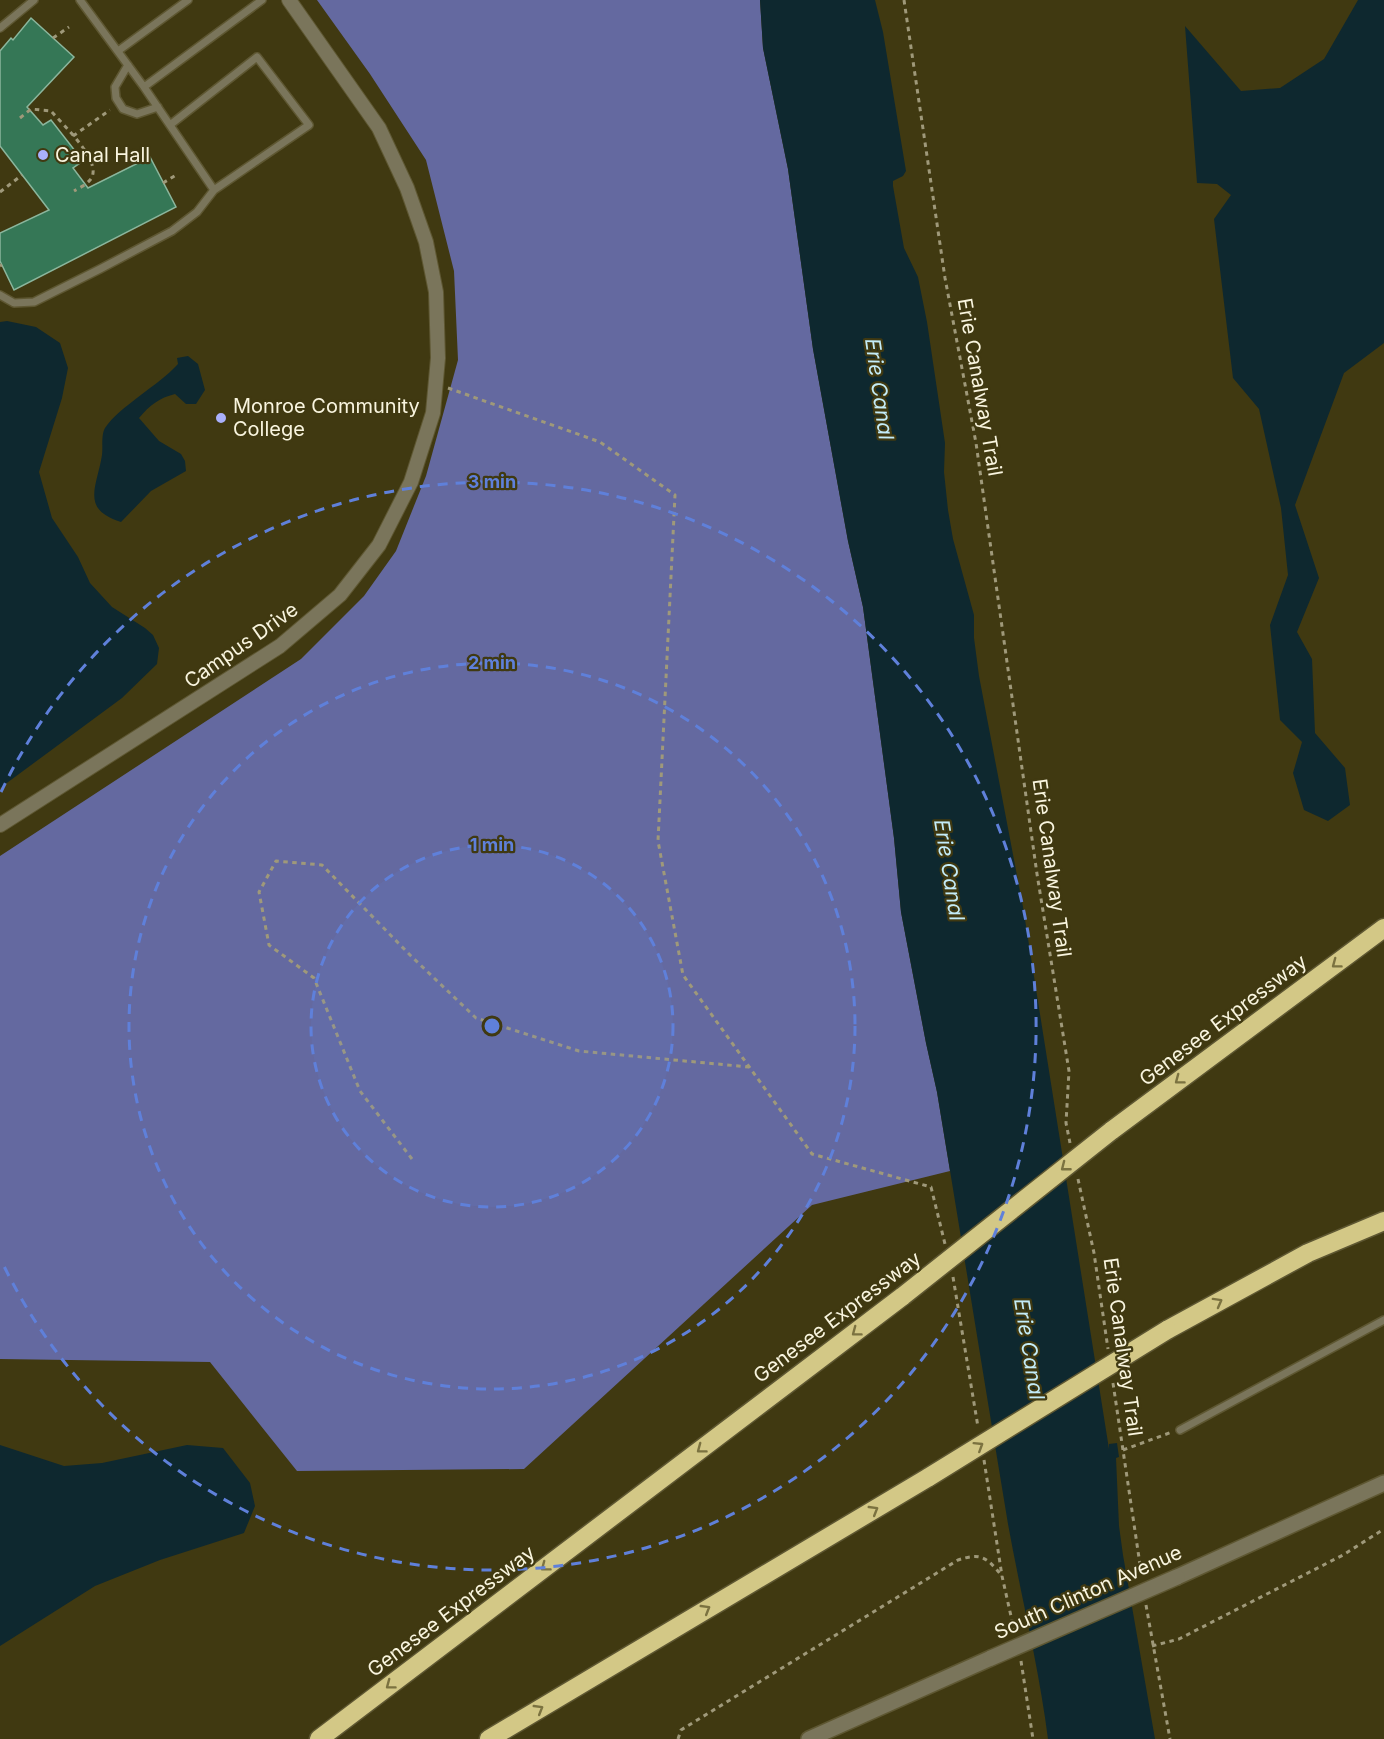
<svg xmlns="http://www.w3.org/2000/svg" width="1384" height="1739" font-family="Inter,sans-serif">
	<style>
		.forest { fill: #6469a0 }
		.water { fill: #0e282f }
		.building { fill: #357756; stroke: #8bb69d; stroke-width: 1.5 }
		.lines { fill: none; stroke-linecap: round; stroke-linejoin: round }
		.service-casing { stroke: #5e5732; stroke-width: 10 }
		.minor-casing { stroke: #5e5732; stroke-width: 16 }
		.tertiary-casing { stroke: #5e5732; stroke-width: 18 }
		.motorway-casing { stroke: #5e5732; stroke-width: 21 }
		.path { stroke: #9f997a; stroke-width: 3; stroke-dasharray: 4.5 4.5; stroke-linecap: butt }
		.service { stroke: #7a755b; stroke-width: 7 }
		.minor { stroke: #7a755b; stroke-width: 14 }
		.tertiary { stroke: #7a755b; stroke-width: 15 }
		.motorway { stroke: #d3c886; stroke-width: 18 }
		.tertiary-bridge-casing { stroke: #5e5732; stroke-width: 18; stroke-linecap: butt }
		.motorway-bridge-casing { stroke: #5e5732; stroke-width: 21; stroke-linecap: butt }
		.tertiary-bridge { stroke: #7a755b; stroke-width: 15 }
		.motorway-bridge { stroke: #d3c886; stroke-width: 18 }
		.oneway { stroke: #7b7240 }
		.ring { fill: none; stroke: #5f80da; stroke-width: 3; stroke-dasharray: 10 8 }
		.poi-dot { fill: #a9b0fc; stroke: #403911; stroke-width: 2 }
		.labels { text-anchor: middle; stroke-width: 4.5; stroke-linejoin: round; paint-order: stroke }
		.poi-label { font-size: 20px; fill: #f9f5df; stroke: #403911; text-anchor: start }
		.street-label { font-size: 20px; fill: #f9f5df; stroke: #403911 }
		.water-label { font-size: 21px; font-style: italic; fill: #c3ecf9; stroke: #403911 }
		.centre { fill: #5f80da; stroke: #403911; stroke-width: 3 }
		.ring-label { font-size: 18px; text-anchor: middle; font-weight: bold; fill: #5f80da; stroke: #403911; stroke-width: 4.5; stroke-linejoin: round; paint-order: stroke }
	</style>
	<rect width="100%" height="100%" fill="#403911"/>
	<!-- forest -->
	<path class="forest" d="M317,0h443l3,48 25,121 25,180 35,192 15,66 31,231 7,74 25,131 11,49 13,79 -138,34 -288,264 -227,2 -87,-109 -210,-3v-503l301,-197 63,-63 32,-45 30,-75 32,-116 -4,-89 -28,-111 -56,-86z"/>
	<!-- water -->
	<path class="water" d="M760,0h115l8,32 23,139 -3,5 -10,5v5l11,62 14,29 9,45 18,121 -1,29 4,38 5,29 21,76v23l5,38 44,231 86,542v-5l8,-1 2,14 -3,1 3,68 4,29 32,184h-107c-9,-72 -27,-143 -40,-215 -24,-144 -47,-288 -71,-432l-11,-49 -25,-131 -7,-74 -31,-231 -15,-66 -35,-192 -25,-180 -25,-121z
		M1358,0h26v343l-40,30 -49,132 24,73 -22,54 15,27 3,74 30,35 5,37 -22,16 -24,-11 -11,-37 9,-31 -22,-22 -10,-95 18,-50 -7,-67 -22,-99 -26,-31 -19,-159 17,-24 -14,-11 -20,-1 -12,-157 56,65 39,-3 44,-29z
		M7,321l29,6 24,16 8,25 -6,30 -23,74 13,46 26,39 12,26 22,24 33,21 8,7 6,13 -2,16 -35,34 -122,90v-466z
		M188,356l10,8 7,26 -9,14h-10l-11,-10c-16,4 -25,11 -36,24l20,23 22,13 4,7 1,10 -35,20 -30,31c-41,-13 -24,-35 -19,-67 1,-8 -1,-20 3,-27 15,-22 53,-42 73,-64l-1,-6z
		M0,1445l64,21 38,-3 85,-18 36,3 27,35 5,23 -11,27 -84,27 -65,26 -95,60z"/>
	<!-- building -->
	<path class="building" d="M31,18l43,39 -47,50 16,18 8,-5 32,41 -10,7 15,20 62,-31 26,50 -162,83 -14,-29v-28l49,-23 -49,-64v-95l11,-13 2,2z"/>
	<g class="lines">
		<!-- service casing -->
		<g class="service-casing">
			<path id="service" d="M0,28l34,-28
				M118,51l70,-51
				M128,65l-13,22 1,11 7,11 14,5 21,-7
				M144,87l118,-87
				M170,125l87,-68 52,68 -95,65
				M0,295l14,8 20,-1 66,-33 72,-38 25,-19 17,-22 -70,-103 -64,-87
				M1180,1430l204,-110"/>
		</g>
		<!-- minor casing -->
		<g class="minor-casing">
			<path id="minor" d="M0,825l280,-179 60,-51 39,-50 32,-63 22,-69 5,-55 -2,-66 -10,-50 -19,-54 -28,-60 -90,-128"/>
		</g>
		<!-- tertiary casing -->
		<g class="tertiary-casing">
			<path id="tertiary" d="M1177,1577l207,-94
				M809,1739l182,-81"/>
		</g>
		<!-- motorway casing -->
		<g class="motorway-casing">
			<path id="motorway" d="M1111,1131l273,-203
				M1167,1330l141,-77 76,-32
				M319,1739l584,-443
				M489,1739l440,-262"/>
		</g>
		<!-- path -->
		<path class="path" d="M904,0l41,278 31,165 61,431 32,197 -3,52 4,20
			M53,38l16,-11
			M20,118l11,-9 20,2c11,13 54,52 39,69 -4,5 -11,8 -16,11
			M73,136l37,-26
			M163,183l13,-8
			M0,192l22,-17
			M0,266l2,-1
			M448,388l152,54 75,53 -17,346 25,134 129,179 119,33 14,57
			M412,1159l-52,-68 -46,-113 -45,-33 -10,-53 17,-31 46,4 89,91 65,62 103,33 170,16
			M1078,1179l16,74 14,96
			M953,1277l25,150
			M1113,1383l29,195
			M1123,1450l49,-18
			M984,1460l18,116 13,58
			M1146,1605l24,134
			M1152,1646l27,-7 164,-84 41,-26
			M1021,1661l12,78
			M678,1739l3,-9 277,-170c24,-8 29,-2 44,16"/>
		<!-- service -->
		<use href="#service" class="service"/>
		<!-- minor -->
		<use href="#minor" class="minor"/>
		<!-- tertiary -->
		<use href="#tertiary" class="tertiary"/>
		<!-- motorway -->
		<use href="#motorway" class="motorway"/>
		<!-- tertiary-bridge casing -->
		<g class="tertiary-bridge-casing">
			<path id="tertiary-bridge" d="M991,1658l186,-81"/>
		</g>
		<!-- motorway-bridge casing -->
		<g class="motorway-bridge-casing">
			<path id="motorway-bridge" d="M903,1296l208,-165
				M929,1477l238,-147"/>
		</g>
		<!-- tertiary-bridge -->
		<use href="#tertiary-bridge" class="tertiary-bridge"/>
		<!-- motorway-bridge -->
		<use href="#motorway-bridge" class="motorway-bridge"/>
	</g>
	<!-- one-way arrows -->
	<defs><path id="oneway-chevron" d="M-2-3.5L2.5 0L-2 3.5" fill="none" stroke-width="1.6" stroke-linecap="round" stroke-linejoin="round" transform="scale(1.5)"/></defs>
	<g class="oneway">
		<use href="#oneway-chevron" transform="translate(1336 964) rotate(143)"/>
		<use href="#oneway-chevron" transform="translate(1179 1080) rotate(143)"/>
		<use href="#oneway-chevron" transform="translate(1065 1167) rotate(142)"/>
		<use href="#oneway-chevron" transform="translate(1218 1302) rotate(-29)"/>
		<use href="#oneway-chevron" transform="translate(856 1332) rotate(143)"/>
		<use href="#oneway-chevron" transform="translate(979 1446) rotate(-32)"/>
		<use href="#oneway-chevron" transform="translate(701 1449) rotate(143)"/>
		<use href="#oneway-chevron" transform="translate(874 1510) rotate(-31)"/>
		<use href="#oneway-chevron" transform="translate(545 1567) rotate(143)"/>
		<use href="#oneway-chevron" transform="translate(706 1609) rotate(-31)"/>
		<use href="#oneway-chevron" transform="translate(390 1685) rotate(143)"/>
		<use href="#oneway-chevron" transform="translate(539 1709) rotate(-31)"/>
	</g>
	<!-- distance rings -->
	<circle cx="492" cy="1026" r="181" fill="#5f80da" fill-opacity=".12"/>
	<g class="ring">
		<circle cx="492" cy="1026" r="181"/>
		<circle cx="492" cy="1026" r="363"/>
		<path d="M1 792A544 544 0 1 1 1 1260"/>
	</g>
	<!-- markers -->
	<g class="poi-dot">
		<circle cx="43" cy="155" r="6"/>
		<circle cx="221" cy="418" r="6"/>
	</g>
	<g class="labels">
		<!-- poi labels -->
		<g class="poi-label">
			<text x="55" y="162">Canal Hall</text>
			<text x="233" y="413">Monroe Community<tspan x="233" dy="23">College</tspan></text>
		</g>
		<!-- street labels -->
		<g class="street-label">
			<text transform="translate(980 387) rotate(80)" y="7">Erie Canalway Trail</text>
			<text transform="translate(241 645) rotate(-35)" y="7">Campus Drive</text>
			<text transform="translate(1052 868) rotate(82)" y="7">Erie Canalway Trail</text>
			<text transform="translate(1223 1020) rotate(-37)" y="7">Genesee Expressway</text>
			<text transform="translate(837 1317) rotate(-37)" y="7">Genesee Expressway</text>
			<text transform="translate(1123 1347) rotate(82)" y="7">Erie Canalway Trail</text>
			<text transform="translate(1088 1592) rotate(-24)" y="7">South Clinton Avenue</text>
			<text transform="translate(451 1611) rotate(-37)" y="7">Genesee Expressway</text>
		</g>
		<!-- water labels -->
		<g class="water-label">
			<text transform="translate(879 389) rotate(82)" y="7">Erie Canal</text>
			<text transform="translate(949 870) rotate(81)" y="7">Erie Canal</text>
			<text transform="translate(1029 1349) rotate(81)" y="7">Erie Canal</text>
		</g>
	</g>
	<circle cx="492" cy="1026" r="9" class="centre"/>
	<g class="ring-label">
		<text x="492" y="488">3 min</text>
		<text x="492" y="669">2 min</text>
		<text x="492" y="851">1 min</text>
	</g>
</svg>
